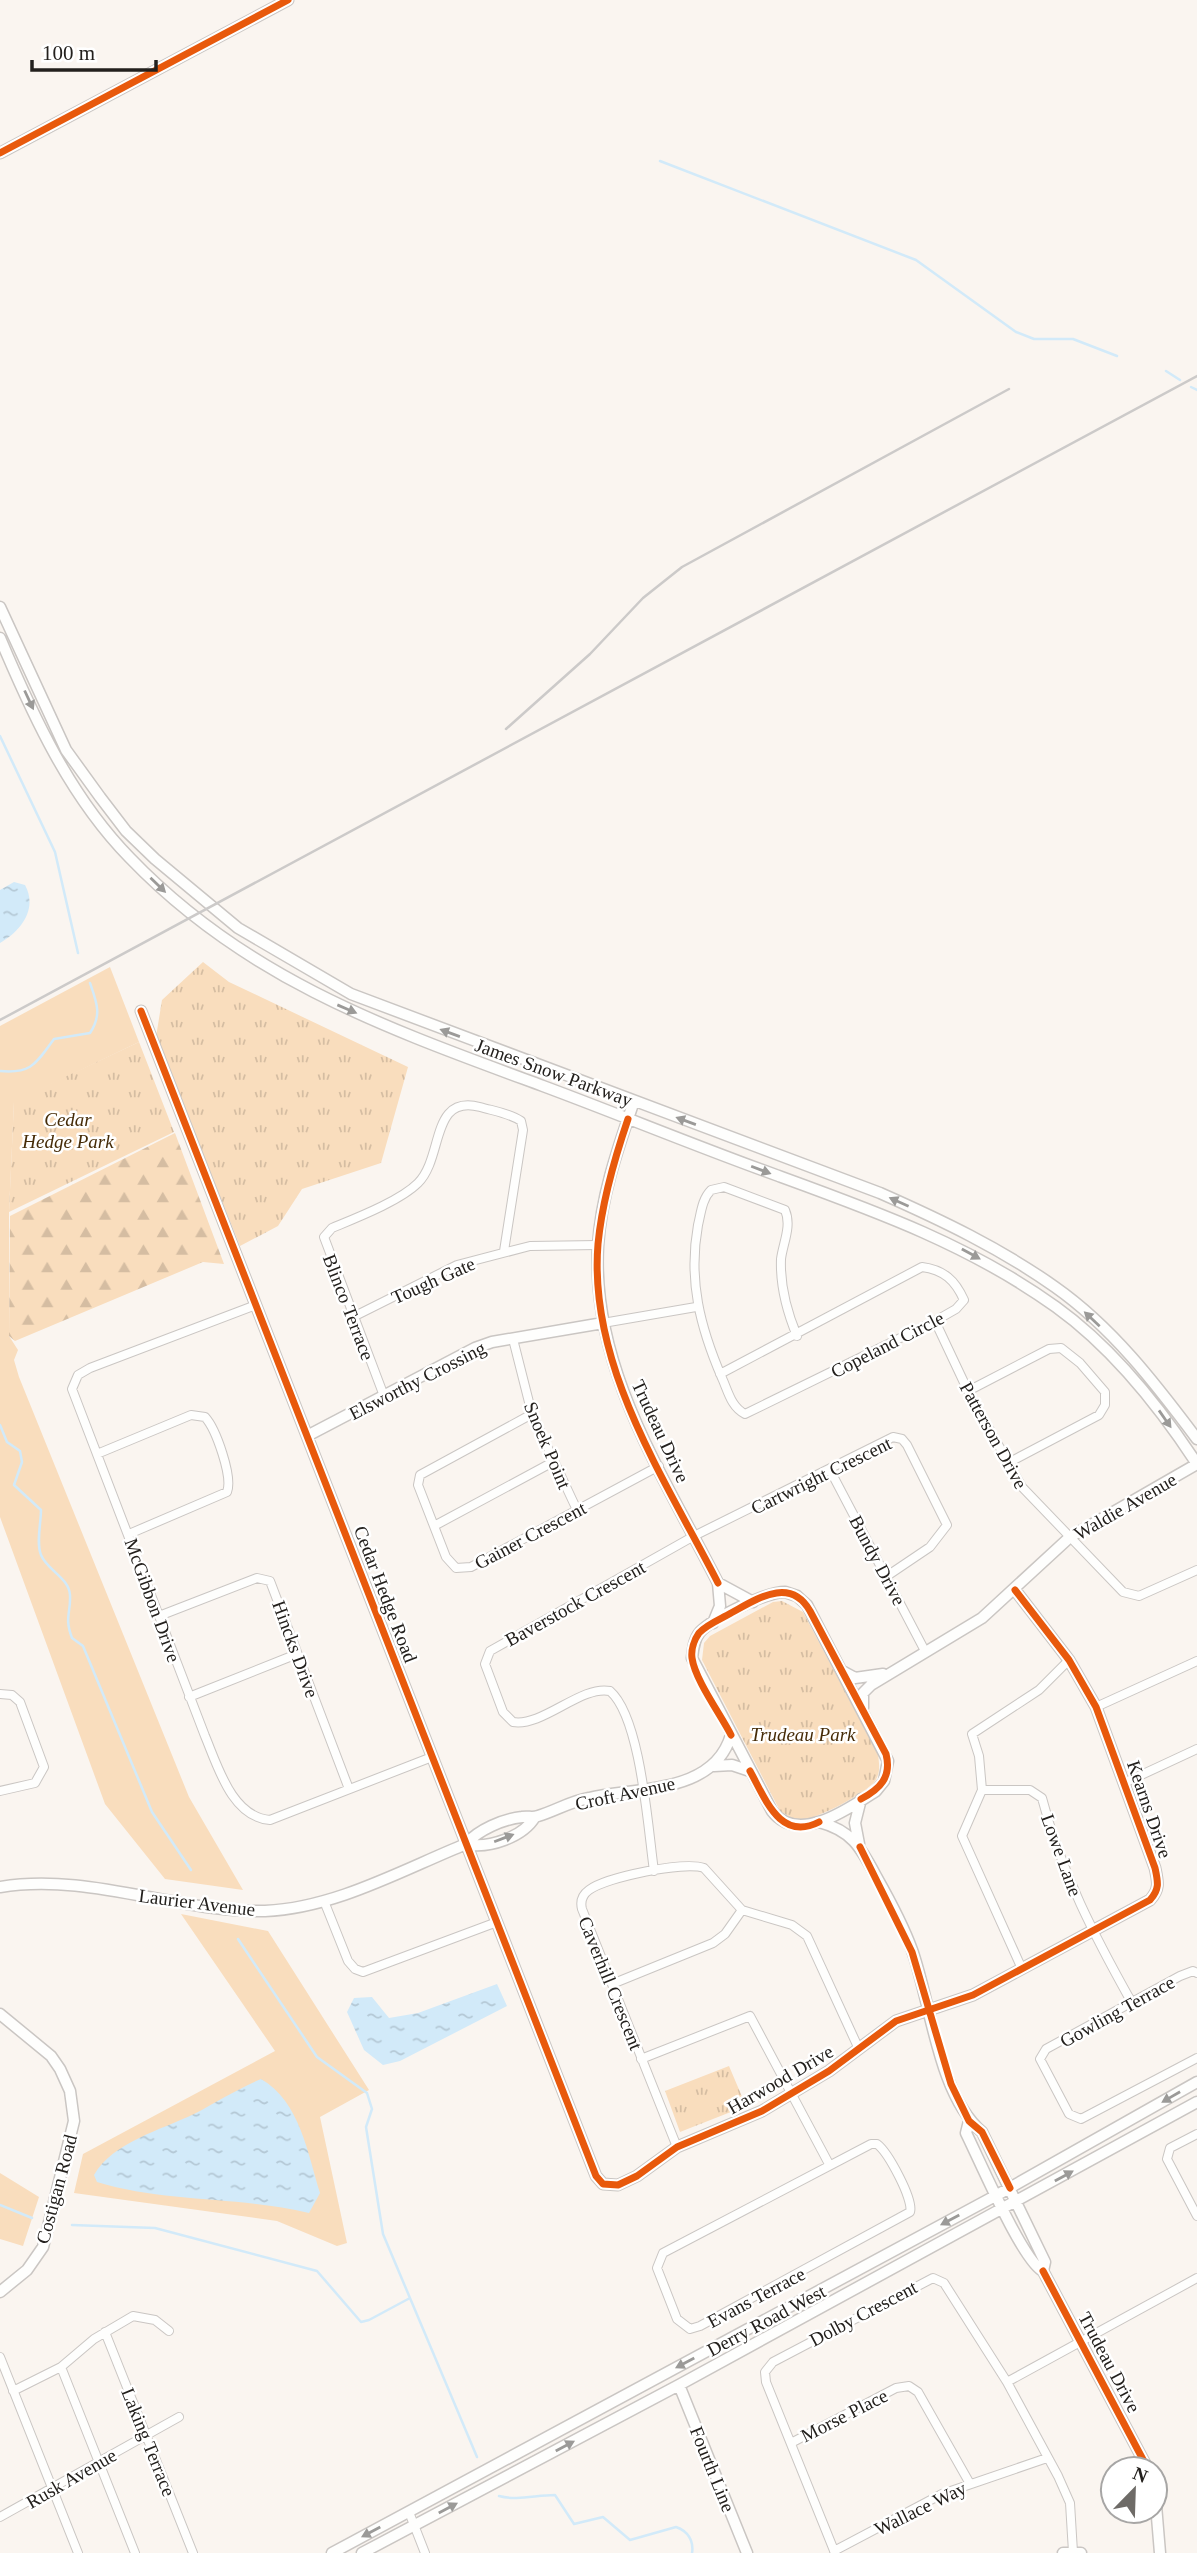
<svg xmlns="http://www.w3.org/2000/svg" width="1197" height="2553" font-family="'Times New Roman',serif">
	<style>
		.grass { fill: #f9ddbd }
		.forest { fill: url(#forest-firs) }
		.park { fill: url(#park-tufts) }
		.water { fill: url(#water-ripples) }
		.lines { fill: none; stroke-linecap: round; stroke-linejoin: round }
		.stream { stroke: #d2eaf9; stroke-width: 2.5 }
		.street-casing { stroke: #cac6c3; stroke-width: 10 }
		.secondary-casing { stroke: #cac6c3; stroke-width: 13 }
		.street { stroke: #fefefd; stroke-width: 8 }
		.secondary { stroke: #fefefd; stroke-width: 10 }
		.rail { stroke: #cccac9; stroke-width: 2.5 }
		.cycleway-casing { stroke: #fff; stroke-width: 11 }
		.cycleway { stroke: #e8590c; stroke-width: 7 }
		.oneway { fill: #9b9a98 }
		.labels { text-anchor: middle; stroke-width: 5; stroke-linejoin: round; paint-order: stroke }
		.street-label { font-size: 19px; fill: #23201d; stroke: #fff }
		.park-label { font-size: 19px; font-style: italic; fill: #462c08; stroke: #fff }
	</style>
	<defs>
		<pattern id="forest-firs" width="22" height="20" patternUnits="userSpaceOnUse" patternTransform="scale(1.75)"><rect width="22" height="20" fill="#f9ddbd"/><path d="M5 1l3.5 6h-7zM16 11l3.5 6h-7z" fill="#d5bda2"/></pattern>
		<pattern id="park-tufts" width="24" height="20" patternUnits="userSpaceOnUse" patternTransform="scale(1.75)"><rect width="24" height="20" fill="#f9ddbd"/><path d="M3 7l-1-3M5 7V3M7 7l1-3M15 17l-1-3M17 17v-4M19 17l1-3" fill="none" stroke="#d5bda2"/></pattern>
		<pattern id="water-ripples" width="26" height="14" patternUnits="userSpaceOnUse" patternTransform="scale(1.75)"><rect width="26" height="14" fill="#d2eaf9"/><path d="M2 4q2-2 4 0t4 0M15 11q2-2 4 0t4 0" fill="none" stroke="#b4c8d5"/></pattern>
	</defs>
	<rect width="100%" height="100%" fill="#faf5f0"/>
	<!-- grass -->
	<path class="grass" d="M110,967l29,75 -125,60 -5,110v124l9,14 -4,10 5,17 170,420 54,93 -78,-11 -60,-75 -105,-287v-491z
		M181,1914l87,17 101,159 -49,27 27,126 -10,3 -60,-25 -203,-28 9,-39 192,-103z
		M0,2173l39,24 -16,49 -23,-7z"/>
	<!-- forest -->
	<path class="forest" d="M175,1133l49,131 -21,-2 -188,79 -6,-5 1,-120z"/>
	<!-- park -->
	<path class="park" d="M203,962l26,20 179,85 -27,96 -79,26 -24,37 -38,20 -84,-209 6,-37z
		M139,1042l35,90 -165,80 5,-111z
		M782,1601l21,11 75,142c1,9 3,19 -3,27 -8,12 -60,39 -74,39 -9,0 -14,-5 -21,-9l-78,-151 2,-17 6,-7 63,-34z
		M729,2066l17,40 -66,26 -15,-41z"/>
	<!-- water -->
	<path class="water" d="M14,882l11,3c13,24 -4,46 -25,58v-53z
		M497,1984l10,22 -107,55 -17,4 -19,-15 -17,-38 7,-14 18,-1 17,21 29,-5z
		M261,2079c39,22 47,76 59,114l-11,20c-69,-17 -144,-10 -212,-31l-3,-7c19,-33 67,-45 100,-61 23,-12 43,-25 67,-35z"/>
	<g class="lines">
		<!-- stream -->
		<path class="stream" d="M660,161l256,99 100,72 18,7h39l44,17
			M1166,371l14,9
			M1191,387l6,3
			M0,736l55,116 23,101
			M0,1071c32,3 36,-8 54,-32l36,-6c12,-18 7,-30 0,-50
			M0,1425l7,17 13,9 2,11 -8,23 27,25c0,13 -5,33 0,45 6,15 28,23 29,40 1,18 -6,22 2,43l11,8 69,166 39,58
			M238,1939l79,118 50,36 5,16 -6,18 17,107 94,223
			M0,2205l32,13
			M72,2225l83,3 162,43 44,51 8,-2 41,-22
			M499,2496c18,5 37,-1 56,-1l19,29 29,-7 27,23 46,-13c12,4 18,14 16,26"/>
		<!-- street casing -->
		<g class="street-casing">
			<path id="street" d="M256,1305l-166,63 -12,7 -6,14 133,347c13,31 27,81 65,84l162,-63
				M353,1317l104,-52 73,-19 68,-1
				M935,1321l33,70 54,96 101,105 16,4 58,-26
				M603,1323l93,-16
				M513,1339l19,75 45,96
				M720,1374l202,-107c22,3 33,13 42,33l-8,9 -21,12 -190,93c-14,-7 -17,-23 -23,-36 -22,-51 -34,-98 -24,-153 3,-12 4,-26 13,-35l13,-3 61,23c7,16 -2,33 -4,49 -1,26 6,53 16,77
				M968,1391l81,-42 12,-1 19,15 25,29v13l-6,10 -93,49
				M384,1396l-60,-159 8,-9c24,-10 68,-27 86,-45 26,-26 12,-89 62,-76 14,4 29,6 41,14l2,9 -19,121
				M532,1414l-112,61 -2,10 28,72 10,11 15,-1 188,-101
				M97,1454l94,-39 14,2c11,12 28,60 22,75l-98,42
				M830,1470l95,181
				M434,1526l119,-64
				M159,1616l98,-38 13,3 79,208
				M0,1694l12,1 8,7 24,65 -9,16 -35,8
				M189,1697l108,-43
				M1096,1707l101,-46
				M1124,1783l73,-34
				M982,1790h48l12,8c19,74 53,139 90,205
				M654,1871c-6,-42 -13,-153 -44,-180 -29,-6 -67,36 -97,31l-10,-10 -18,-48 5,-13 204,-115 199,-99 9,2 5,6 40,80 -17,22 -43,29
				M324,1901l24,60 7,8 8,3 134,-50
				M1022,1969l-60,-133 20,-46 -3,-34 -7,-22 67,-44 30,-30
				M1197,1973l-4,-2 -13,5 -134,73 -6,10 29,55 12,5 116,-61
				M612,1984l101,-41 12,-9 17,-24
				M641,2059l109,-43 79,148
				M1197,2134l-27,14 -3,11 30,57
				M871,2144h6c11,8 37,56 33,68l-210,114 -10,3 -13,-10 -20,-51 6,-15z
				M677,2147l-95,-238c-2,-8 0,-14 7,-19 18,-13 95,-29 115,-22l38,42 50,15 15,11 51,111
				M105,2332l88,221
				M0,2357l78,196
				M61,2367l74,186
				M1007,2382l190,-104
				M13,2391l48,-24 33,-28 39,-23 22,4 14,11
				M791,2443l105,-55 13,-2 9,6 51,90
				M409,2512l16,41
				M0,2517l179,-100
				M834,2551l108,-57 105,-36
				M835,2553l-69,-171 -1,-10 8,-10 160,-84 11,5 63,99 51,94 12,27 3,49"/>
		</g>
		<!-- secondary casing -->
		<g class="secondary-casing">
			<path id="secondary" d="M0,153l288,-153
				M0,607l66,143 34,47 26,34 29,28 83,69 113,66 529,199c61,27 120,55 175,94 57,40 100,96 142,152
				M0,638c33,78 70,159 130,220 117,122 259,171 413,228 78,29 155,61 233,89 99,36 194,70 280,132 57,41 103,99 141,157
				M141,1011l455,1165 7,8 15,1 19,-9 40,-29 85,-36 67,-40 67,-50 77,-26 177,-95c10,-11 8,-18 5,-32l-59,-161 -27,-47 -54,-70
				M634,1101c-16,47 -33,95 -36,145 -7,123 67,232 120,337l2,23 -7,17
				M307,1436l168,-88 17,-6 111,-19
				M718,1583l35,19
				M785,1592l12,4 10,9 81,156 -4,20 -8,10c-28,18 -78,54 -104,20l-80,-153c1,-9 2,-19 8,-26 13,-14 66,-40 85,-40z
				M842,1671l13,7 28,-4
				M863,1708v-15l8,-8 111,-67 88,-81 127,-73
				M714,1766l18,-1 18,6
				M819,1822c34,9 42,26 58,56 13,23 26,47 35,72 19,53 26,145 70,182l63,130 -2,9 105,198
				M466,1844c23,5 57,-7 69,-27
				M859,1844l-4,-21 6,-24
				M0,1887c88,-15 178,26 265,24 70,-3 137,-41 201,-67 12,-14 37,-25 56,-27 6,-1 11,1 16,-1 17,-5 33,-15 51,-18 48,-11 125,-4 142,-63
				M0,2014l51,42 9,13 10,22 4,30 -31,126 -16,23 -27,22
				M969,2121l-3,12c13,26 57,129 77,138
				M679,2385l68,168
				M1155,2493l5,60
				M332,2553l665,-358 200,-113
				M362,2553l317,-168 518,-283
				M1063,2553h18"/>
		</g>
		<!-- street -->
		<use href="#street" class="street"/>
		<!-- secondary -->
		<use href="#secondary" class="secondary"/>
		<!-- rail -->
		<path class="rail" d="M506,729l84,-75 53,-56 39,-31 327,-178
			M0,1020l1197,-644"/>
		<!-- cycleway casing -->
		<g class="cycleway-casing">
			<path id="cycleway" d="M0,153l288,-153
				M141,1011l455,1165 7,8 15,1 19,-9 40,-29 85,-36 67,-40 67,-50 77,-26 177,-95c10,-11 8,-18 5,-32l-59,-161 -27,-47 -54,-70
				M628,1119c-14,41 -26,82 -30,125 -10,122 67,235 120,339
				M731,1735c-10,-20 -36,-55 -39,-77 -1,-8 2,-18 7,-25 8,-9 22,-14 32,-20 26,-14 59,-37 79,-2l76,143c6,23 -6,35 -25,45
				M750,1771c15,27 30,71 69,51
				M860,1847l52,105 39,132 18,37 13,11 28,56
				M1043,2271l105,198"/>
		</g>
		<!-- cycleway -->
		<use href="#cycleway" class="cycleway"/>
	</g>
	<!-- one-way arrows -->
	<defs><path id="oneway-solid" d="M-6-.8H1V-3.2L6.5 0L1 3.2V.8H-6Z" transform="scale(1.75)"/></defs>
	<g class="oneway">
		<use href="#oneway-solid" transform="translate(29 700) rotate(65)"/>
		<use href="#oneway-solid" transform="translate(158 885) rotate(44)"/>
		<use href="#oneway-solid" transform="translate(347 1009) rotate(23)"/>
		<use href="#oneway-solid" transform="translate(450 1033) rotate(-160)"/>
		<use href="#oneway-solid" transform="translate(686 1121) rotate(-160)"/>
		<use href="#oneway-solid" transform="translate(761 1170) rotate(21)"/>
		<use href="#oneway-solid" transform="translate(899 1202) rotate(-156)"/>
		<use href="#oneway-solid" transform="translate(971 1254) rotate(29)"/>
		<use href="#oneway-solid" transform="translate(1092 1319) rotate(-137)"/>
		<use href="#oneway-solid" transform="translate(1165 1419) rotate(55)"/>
		<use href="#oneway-solid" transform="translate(504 1838) rotate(-21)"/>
		<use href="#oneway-solid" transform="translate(1171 2097) rotate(150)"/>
		<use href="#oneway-solid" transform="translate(1064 2176) rotate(-29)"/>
		<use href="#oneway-solid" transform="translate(950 2220) rotate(152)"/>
		<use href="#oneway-solid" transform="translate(685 2363) rotate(152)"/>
		<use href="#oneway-solid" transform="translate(565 2446) rotate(-28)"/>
		<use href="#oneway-solid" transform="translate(448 2508) rotate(-28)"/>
		<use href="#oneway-solid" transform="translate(371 2532) rotate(152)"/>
	</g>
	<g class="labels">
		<!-- street labels -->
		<g class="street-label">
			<text transform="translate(554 1072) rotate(20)" y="7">James Snow Parkway</text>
			<text transform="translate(433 1280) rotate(-24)" y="7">Tough Gate</text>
			<text transform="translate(349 1307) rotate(69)" y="7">Blinco Terrace</text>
			<text transform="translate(887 1344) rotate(-27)" y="7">Copeland Circle</text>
			<text transform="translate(417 1380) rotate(-27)" y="7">Elsworthy Crossing</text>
			<text transform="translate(661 1431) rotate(65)" y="7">Trudeau Drive</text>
			<text transform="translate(994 1435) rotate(61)" y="7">Patterson Drive</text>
			<text transform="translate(548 1445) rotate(67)" y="7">Snoek Point</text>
			<text transform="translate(821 1475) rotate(-26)" y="7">Cartwright Crescent</text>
			<text transform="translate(1125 1506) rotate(-30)" y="7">Waldie Avenue</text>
			<text transform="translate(530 1535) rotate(-28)" y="7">Gainer Crescent</text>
			<text transform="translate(878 1560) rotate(62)" y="7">Bundy Drive</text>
			<text transform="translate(386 1594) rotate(69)" y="7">Cedar Hedge Road</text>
			<text transform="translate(153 1600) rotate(70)" y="7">McGibbon Drive</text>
			<text transform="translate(575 1603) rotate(-29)" y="7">Baverstock Crescent</text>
			<text transform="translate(296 1649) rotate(70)" y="7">Hincks Drive</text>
			<text transform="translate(625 1793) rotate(-12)" y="7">Croft Avenue</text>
			<text transform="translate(1150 1809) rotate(71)" y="7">Kearns Drive</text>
			<text transform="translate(1062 1855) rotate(70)" y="7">Lowe Lane</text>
			<text transform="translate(197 1902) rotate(7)" y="7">Laurier Avenue</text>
			<text transform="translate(611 1983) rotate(68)" y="7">Caverhill Crescent</text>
			<text transform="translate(1117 2011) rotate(-29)" y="7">Gowling Terrace</text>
			<text transform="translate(780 2079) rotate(-30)" y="7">Harwood Drive</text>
			<text transform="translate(56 2189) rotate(-75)" y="7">Costigan Road</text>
			<text transform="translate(756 2297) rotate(-28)" y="7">Evans Terrace</text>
			<text transform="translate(863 2313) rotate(-28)" y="7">Dolby Crescent</text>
			<text transform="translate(766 2320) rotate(-28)" y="7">Derry Road West</text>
			<text transform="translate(1110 2362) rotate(62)" y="7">Trudeau Drive</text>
			<text transform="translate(844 2415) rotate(-27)" y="7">Morse Place</text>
			<text transform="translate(149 2442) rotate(68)" y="7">Laking Terrace</text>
			<text transform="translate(713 2469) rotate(68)" y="7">Fourth Line</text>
			<text transform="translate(71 2478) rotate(-30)" y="7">Rusk Avenue</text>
			<text transform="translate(920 2508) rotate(-26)" y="7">Wallace Way</text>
		</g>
		<!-- park labels -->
		<g class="park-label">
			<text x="68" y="1126">Cedar<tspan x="68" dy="22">Hedge Park</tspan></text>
			<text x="803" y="1741">Trudeau Park</text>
		</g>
	</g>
	<!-- north arrow -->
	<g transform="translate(1134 2490) rotate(23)"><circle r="33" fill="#ffffff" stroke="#a7a6a5" stroke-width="2"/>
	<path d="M0-5L12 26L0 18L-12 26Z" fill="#6e6b67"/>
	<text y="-10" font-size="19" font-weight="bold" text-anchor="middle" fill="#23201d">N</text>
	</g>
	<!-- scale -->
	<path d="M32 60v10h124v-10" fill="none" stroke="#23201d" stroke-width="3.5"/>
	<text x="42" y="60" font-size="21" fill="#23201d" stroke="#ffffff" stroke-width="5" paint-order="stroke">100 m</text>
</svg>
